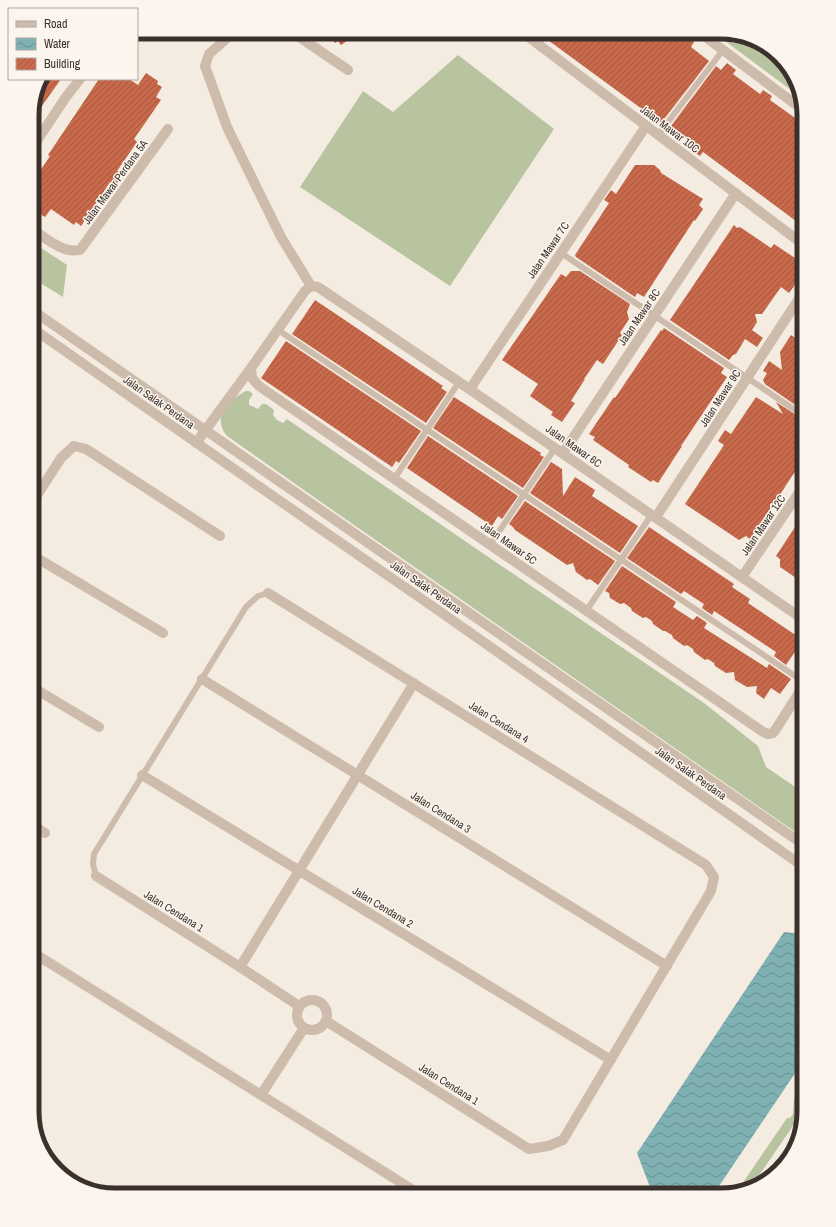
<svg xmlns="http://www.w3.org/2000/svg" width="836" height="1227" font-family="'Archivo Narrow',sans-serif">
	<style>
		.grass { fill: #b8c4a0 }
		.water { fill: url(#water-waves) }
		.building { fill: url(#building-hatch) }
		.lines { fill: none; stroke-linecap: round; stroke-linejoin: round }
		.service { stroke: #cdbbac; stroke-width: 6 }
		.minor { stroke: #cdbbac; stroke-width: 10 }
		.tertiary { stroke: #cdbbac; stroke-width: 10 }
		.labels { text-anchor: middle; stroke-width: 3; stroke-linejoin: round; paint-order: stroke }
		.street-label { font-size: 11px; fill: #3b302b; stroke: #fbf5ee }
		.rim { fill: none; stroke: #3b302b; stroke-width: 5 }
	</style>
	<defs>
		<pattern id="water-waves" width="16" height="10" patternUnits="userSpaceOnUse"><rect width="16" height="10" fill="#7fb0b2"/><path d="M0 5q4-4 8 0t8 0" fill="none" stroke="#699091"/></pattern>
		<pattern id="building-hatch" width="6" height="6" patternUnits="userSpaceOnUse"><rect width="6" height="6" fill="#c8694b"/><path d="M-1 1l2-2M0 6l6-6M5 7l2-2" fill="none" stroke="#a4573f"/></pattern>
	</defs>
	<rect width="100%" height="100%" fill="#f4ebe1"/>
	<!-- grass -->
	<path class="grass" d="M713,32h13l41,14 26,28 6,22z
		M458,55l96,74 -104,157 -150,-99 63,-96 30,21z
		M32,242l35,23 -4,32 -31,-19z
		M246,391h3l4,3 -4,6v5l9,4 4,-5h4l8,6 -1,5 4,5 6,3 4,-4 194,133 223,151 54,43 8,21 38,26v45l-483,-336 -94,-66c-16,-19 2,-36 19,-45z
		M804,1085v25l-53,77 -13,3 49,-72h3l3,-4 1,-15z"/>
	<!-- water -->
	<path class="water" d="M784,932l20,2v126l-91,135h-60l-16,-42z"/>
	<!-- building -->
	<path class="building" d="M327,32h33l-19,13 -3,-4 -3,2z
		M537,32h137l7,5 3,-3 10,8 -3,5 18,14 -48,62z
		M727,63l9,7 -3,4 27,20 3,-4 9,6 -2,4 28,20 3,-4h3v111l-101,-75 -3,4 -10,-7 4,-6 -23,-17 45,-60 5,4z
		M146,73l12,8 -1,3 5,3 -6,10 5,3 -27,39 3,3 -20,29 2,1 -2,3 4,2 -6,9 -5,-4 -29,44 -5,-4 -2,3 -23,-16 -6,8 -13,-8v-26l18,-27 -2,-1 51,-76h30l9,6z
		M40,79h21l-29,41v-10z
		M635,165h19l6,5 1,3 42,26 -4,6 4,4 -8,12 -1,-1 -50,77 -7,-4 -2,4 -59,-40 -1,-2 34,-52 -5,-3 3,-4 4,-6 5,4z
		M734,225l3,3 3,-1 31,21 3,-4 30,20v2l-9,14 2,2 -8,11 -8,-6 -19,27h-7l2,8 -5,8 11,8 -6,9 -12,-8 -9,15 -3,1 -4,5 -59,-40z
		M571,271h9l50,33 -3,8 2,7 -9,14 2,2 -19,29 -6,-4 -13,19h1l-14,22 4,2 -13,19 -11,-7 2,-3 -23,-16 8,-12 -36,-24 59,-86 5,3z
		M315,300l128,86 -2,2 6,4 -21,31 -134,-89z
		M664,328l60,40 -3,5 6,4 -46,69h1l-24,37 -5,-3 -2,2 -23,-15 1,-2 -36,-25 2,-3 -6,-3 25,-37 1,1 46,-68 1,1z
		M804,328v83l-39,-27 -2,-4 4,-7 -4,-2 6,-10 13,9 -2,-18 11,-17 6,4z
		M286,341l135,90 -22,32 -3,-2 -4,6 -131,-89z
		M454,397l87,56 -1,2 4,2 -21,31 -90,-60z
		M756,397l27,17 -7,-12 28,18v38l-29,44 -5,2v5l-20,30 -4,-3 -7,4 -54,-36 39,-59 -6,-4 7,-11 6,4z
		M428,436l90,60 -16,23 -4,-3 -6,10 -85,-58z
		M551,462l11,7 1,27 12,-19 20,13 -3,6 46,30 -18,27 -90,-60z
		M525,501l90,60 -17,24 -8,-6 -3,1 -11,-8 -3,-9 -6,2 -52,-35 -2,-3 -4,-3z
		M804,524v47l-5,9 -19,-13v-8l-4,-3 19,-29z
		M649,527l85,57 -2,3 18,12 -2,4 55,37 -17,25 -12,-9 2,-4 -62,-41 -2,4 -10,-7 2,-4 -20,-13 -3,3 -54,-36z
		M622,566l54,36 -3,5 20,13 4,-4 10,7 -3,5 63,40 2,-4 22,15 -11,15 -9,-6 -7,11 -8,-6 1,-7 -10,1 -12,-7 -1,-8 -8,1 -11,-7 -1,-3 -6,-4 -3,1 -11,-8 -1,-3 -6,-4 -3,1 -11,-8 -1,-3 -7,-4h-2l-10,-7 -1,-3 -6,-4 -3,1 -11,-7 -1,-3 -7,-5 -4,1 -10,-6 -1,-5 -4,-2z"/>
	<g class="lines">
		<!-- service -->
		<path class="service" d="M658,135l65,-85
			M561,253l243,163
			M278,330l526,352
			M394,479l65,-97
			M490,545l65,-97
			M586,611l66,-97
			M96,876l-3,-12 1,-10 152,-247 12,-11 10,-3"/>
		<!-- minor -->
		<path class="minor" d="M234,32l-25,22 -4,12 22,61 54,110 30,49
			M292,32l56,38
			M522,32l282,213
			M699,32l104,78
			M32,148l34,-51 14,-18
			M32,229c14,9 31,25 48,21l88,-121
			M251,368l1,10 7,8 504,346 5,2 5,-1 3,-4 28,-44
			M470,389l176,-263
			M196,443l55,-75 54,-77 6,-5 7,1 141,95 345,238
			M563,453l173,-260
			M32,503l29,-45 13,-12 12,3 134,87
			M656,517l148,-226
			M32,555l131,78
			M742,577l62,-92
			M268,593l438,272 8,12 -3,14 -148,249 -15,6 -19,3 -203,-128
			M202,679l465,287
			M32,687l67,40
			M142,775l469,285
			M32,825l13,8
			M96,876l144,91 59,39
			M32,952l389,243
			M240,967l174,-284
			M297 1015a15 15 0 1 1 30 0a15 15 0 1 1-30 0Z
			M261,1095l43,-67"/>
		<!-- tertiary -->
		<path class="tertiary" d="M32,310l772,535
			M32,328l222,155 178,123 372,261
			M783,1164l12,-18"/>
	</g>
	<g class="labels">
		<!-- street labels -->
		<g class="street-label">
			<text transform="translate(670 129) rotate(37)" y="4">Jalan Mawar 10C</text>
			<text transform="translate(115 182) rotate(-54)" y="4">Jalan Mawar Perdana 5A</text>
			<text transform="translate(548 250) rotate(-56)" y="4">Jalan Mawar 7C</text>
			<text transform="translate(639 317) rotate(-56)" y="4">Jalan Mawar 8C</text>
			<text transform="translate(720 398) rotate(-57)" y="4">Jalan Mawar 9C</text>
			<text transform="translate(159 402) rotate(35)" y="4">Jalan Salak Perdana</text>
			<text transform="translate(574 446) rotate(35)" y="4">Jalan Mawar 6C</text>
			<text transform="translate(763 525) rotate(-56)" y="4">Jalan Mawar 12C</text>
			<text transform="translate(509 543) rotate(35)" y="4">Jalan Mawar 5C</text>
			<text transform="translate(426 587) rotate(35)" y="4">Jalan Salak Perdana</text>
			<text transform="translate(499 722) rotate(32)" y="4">Jalan Cendana 4</text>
			<text transform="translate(691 773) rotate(35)" y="4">Jalan Salak Perdana</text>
			<text transform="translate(441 812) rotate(32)" y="4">Jalan Cendana 3</text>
			<text transform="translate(383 907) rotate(31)" y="4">Jalan Cendana 2</text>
			<text transform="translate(174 911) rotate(32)" y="4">Jalan Cendana 1</text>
			<text transform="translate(449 1084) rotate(32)" y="4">Jalan Cendana 1</text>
		</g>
	</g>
	<!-- crop -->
	<path d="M0 0H836V1227H0ZM115 39H721A76 76 0 0 1 797 115V1112A76 76 0 0 1 721 1188H115A76 76 0 0 1 39 1112V115A76 76 0 0 1 115 39Z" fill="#fbf5ee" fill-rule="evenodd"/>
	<path class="rim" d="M115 39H721A76 76 0 0 1 797 115V1112A76 76 0 0 1 721 1188H115A76 76 0 0 1 39 1112V115A76 76 0 0 1 115 39Z"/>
	<!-- legend -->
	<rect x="8" y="8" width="130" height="72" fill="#fbf5ee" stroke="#aea6a0"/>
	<rect x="16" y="21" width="20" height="6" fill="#cdbbac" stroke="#aea6a0"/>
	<text x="44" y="28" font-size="12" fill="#3b302b">Road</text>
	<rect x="16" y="38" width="20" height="12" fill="url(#water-waves)" stroke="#aea6a0"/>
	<text x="44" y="48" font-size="12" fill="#3b302b">Water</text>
	<rect x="16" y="58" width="20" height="12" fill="url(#building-hatch)" stroke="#aea6a0"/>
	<text x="44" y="68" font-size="12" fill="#3b302b">Building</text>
</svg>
